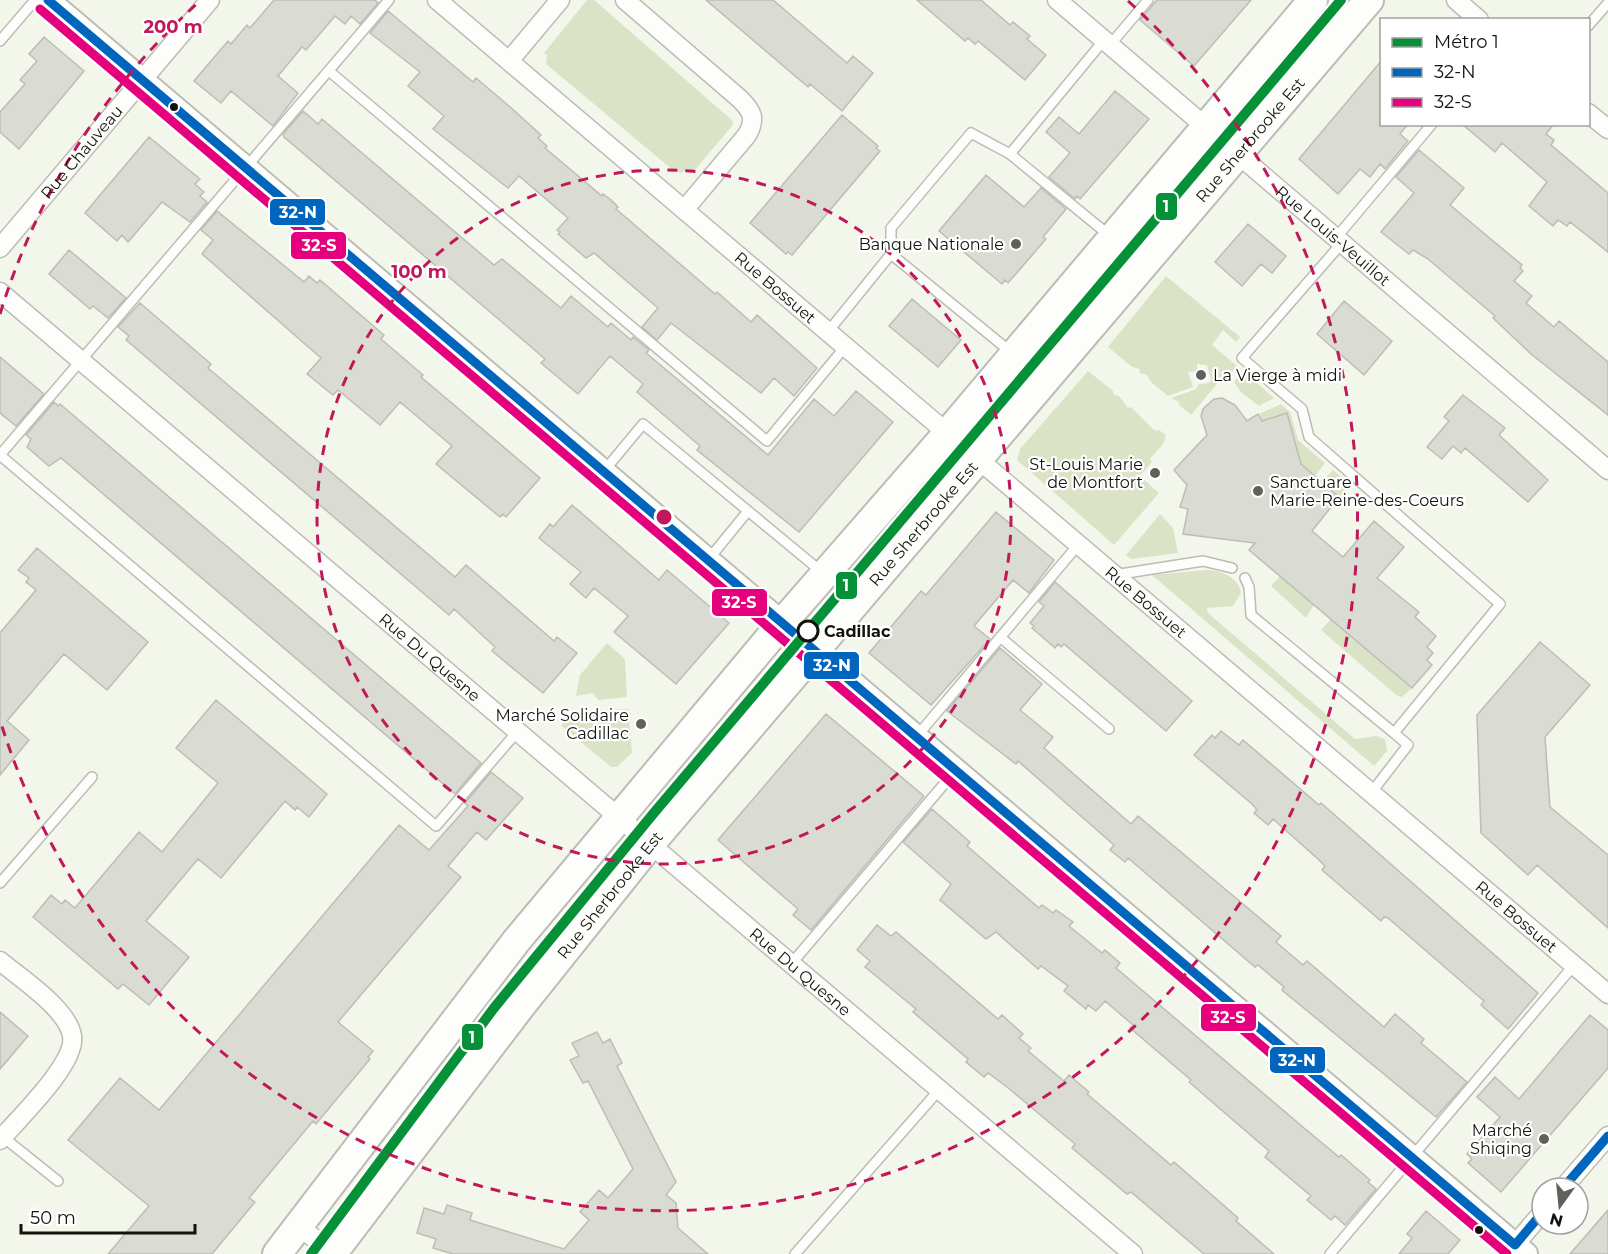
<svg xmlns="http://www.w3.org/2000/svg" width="1608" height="1254" font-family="Montserrat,sans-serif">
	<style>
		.green { fill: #dbe3c7 }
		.building { fill: #dadcd3; stroke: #bcbeb6; stroke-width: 1.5 }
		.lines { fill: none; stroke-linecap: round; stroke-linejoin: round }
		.service-casing { stroke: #bbbdb5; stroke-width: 12 }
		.minor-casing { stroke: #bbbdb5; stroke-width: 21 }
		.tertiary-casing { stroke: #bbbdb5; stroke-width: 26 }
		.primary-casing { stroke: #bbbdb5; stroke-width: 32 }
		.service { stroke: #fdfefc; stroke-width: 9 }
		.minor { stroke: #fdfefc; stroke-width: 18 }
		.tertiary { stroke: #fdfefc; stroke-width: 22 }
		.primary { stroke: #fdfefc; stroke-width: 28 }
		.bus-1-casing { stroke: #fff; stroke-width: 14 }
		.bus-2-casing { stroke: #fff; stroke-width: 14 }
		.bus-1 { stroke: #0065bd; stroke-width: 9 }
		.bus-2 { stroke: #e5007d; stroke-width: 9 }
		.metro-1-casing { stroke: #fff; stroke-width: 15 }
		.metro-1 { stroke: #069037; stroke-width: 10 }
		.ring { fill: none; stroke: #c2185b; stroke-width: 3; stroke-dasharray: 10 8 }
		.bus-dot { fill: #11130c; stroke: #fff; stroke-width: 2 }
		.poi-dot { fill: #60625a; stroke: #fff; stroke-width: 2 }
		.stop-dot { fill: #fff; stroke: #11130c; stroke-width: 3 }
		.labels { text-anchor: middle; stroke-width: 4.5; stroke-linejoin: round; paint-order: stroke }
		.street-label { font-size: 16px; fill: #11130c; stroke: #fff }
		.poi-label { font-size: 16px; fill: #11130c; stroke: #fff; text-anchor: end }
		.stop-label { font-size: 16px; font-weight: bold; fill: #11130c; stroke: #fff; text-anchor: start }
		.centre { fill: #c2185b; stroke: #fff; stroke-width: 3 }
		.ring-label { font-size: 18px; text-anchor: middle; font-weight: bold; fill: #c2185b; stroke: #fff; stroke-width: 4.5; stroke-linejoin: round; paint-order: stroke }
		.line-badge { stroke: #fff; stroke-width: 2 }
		.badge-label { font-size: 16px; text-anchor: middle; font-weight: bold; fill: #fff }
	</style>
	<rect width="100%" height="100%" fill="#f3f6eb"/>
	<!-- green -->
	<path class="green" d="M587,0h7l139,121 -1,5 -39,46 -4,-3 -8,4 -7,-2 -128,-107 1,-9 -3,-2z
		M1166,276l74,61 -4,5 -13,-12 -11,15 25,21 -12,14 -4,-1 -30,36 -12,-10v-3l-8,-4 25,-9 3,-5 10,-1 2,-3 -4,-15 -10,-1v7l-9,1 5,15 -25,9 -17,-14 -4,-7 -8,-2 1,-4 -8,-2 -24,-20z
		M1088,371l25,20v3l7,3 8,11 3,-1 24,24 4,-1 7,5 -3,9 -13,15 2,3 -12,14 19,17 -45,52 -97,-85 3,-11z
		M1243,371l31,27 -15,8 -18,-14 -7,-10z
		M1281,404l9,8 8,28 27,23 -10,13 -14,-12 -14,-51 -25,8 -3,-7z
		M1333,470l17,14 -10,13 -18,-15z
		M1160,514l13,14 5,25 -47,6 -5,-4z
		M1206,570c14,0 33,7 35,23l-8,13 -26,2 1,5 147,126 21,-3 9,3 2,12 -13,15 -222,-191z
		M1280,576l34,29 -8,13 -35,-32z
		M1331,619l81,69 -10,9 -6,-2 -75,-65z
		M607,643l18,16 2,38 -29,3 -5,-7 -17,3 4,-21z
		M628,709l4,44 -15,14h-6l-49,-41 3,-11 6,-4z"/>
	<!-- building -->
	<path class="building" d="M274,0h101l3,3 -18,21 -9,-8 -6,8 -10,-8 -29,34 -4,-3 -24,29 20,17 -25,33 -42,-35 -10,12 -27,-22 34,-40 3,3 16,-19 3,3z
		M706,0h67l74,63 6,-7 20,17 -31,38 -32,-27 -2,3z
		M917,0h64l29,25 3,-3 17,14 -3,3 19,16 -21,25 -47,-39 -3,3 -7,-6 -3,3z
		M1157,0h94l-57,66 -54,-46z
		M388,11l85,71 3,-4 33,28 32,29 -3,3 9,8 -2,2 57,48 1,-2 8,6 7,7 -2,2 99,85 2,-2 34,30 6,-7 60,53 -23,28 -20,-18 -13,15 -90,-70 -14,17 -15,-13 16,-19 -64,-55 -8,5 -28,-24 2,-2 -3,-2 11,-12 -49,-42 -11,12 -75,-59 11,-13 -36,-30 12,-14 -50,-39z
		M44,37l40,34 -65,78 -19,-17v-20l25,-28 -5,-4 17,-19 -8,-7z
		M1382,60v64h26l-8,10 8,7 -23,28 -5,-5 -10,13 -10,-8 -22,25 -39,-35z
		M1115,91l34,28 -69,80 -3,-3 -2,3 -26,-22 21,-24 -24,-21 13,-15 20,17z
		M303,111l15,13 4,-5 172,146 8,-6 59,49 10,-12 37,31 3,-4 20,17 2,-3 16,13 -3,3 122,102 46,-56 20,17 22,-25 37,31 -94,110 -102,-82 3,-4 -63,-54 6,-8 -33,-28 -32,38 -37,-31 4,-4 -16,-14 -245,-208 -1,-3z
		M842,115l36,31 -2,2 4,3 -88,104 -4,-3 -2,2 -36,-31z
		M1462,124h92l-8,10 8,6 -3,5 57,48v59l-38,-30 -3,4 -9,-6 -5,6 -24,-20 18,-24 -45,-39 -7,9z
		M149,137l51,42 -5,5 9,8 -4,4 7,6 -17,20 -28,-20 -34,40 -6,-7 -5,6 -32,-28z
		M1419,150l45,38 -14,17 72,60 -2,3 3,3 -9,10 18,15 -6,7 28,24 5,-6 49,41v53l-77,-61 -38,-36 2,-2 -67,-57 -15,-9 -4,4 -28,-22 33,-39 -18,-16z
		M986,175l38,32 17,-19 25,21 -23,28 3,2 -38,44 -3,-3 -3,4 -63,-53z
		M217,211l87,71 5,-6 8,7 3,-3 64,55 -3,4 42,36 -2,2 119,101 -34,39 -3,-3 -3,3 -64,-53 16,-18 -52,-44 -20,23 -42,-35 -5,5 -26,-21 14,-16 -119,-104 11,-14 -12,-10z
		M1248,224l38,32 -14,17 -11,-9 -19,22 -27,-24z
		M69,250l57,48 -18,20 -15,-12 -3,3 -41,-35z
		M912,299l49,41 -23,27 -49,-41z
		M1344,301l48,40 -28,34 -47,-41z
		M140,303l71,61 -3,4 247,209 11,-12 88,76 3,-4 20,16 -34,40 -51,-42 3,-4 -41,-38 -5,6 -323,-275 3,-4 -11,-9z
		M0,357l44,37 -28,32 -16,-13z
		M1463,395l42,33 -6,7 49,45 -20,22 -63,-54 -4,5 -8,-7 -11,13 -15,-12 22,-26 -5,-4z
		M1222,398l13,7 12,16 11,-7 4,7 25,-8 14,51 38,33 -27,34 31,26 31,-36 30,26 -27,31 42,34 -4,5 21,19 -9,11 6,6 -6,7 5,5 -20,23 -163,-138 6,-7 -72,-9 5,-25 -8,-2 7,-22 -13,-15 33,-35 -6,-19 2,-7 11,-10z
		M54,402l4,4 2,-2 421,359 -26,31 -394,-336 -12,8 -22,-19 4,-8 -5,-4z
		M572,505l87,75 8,-10 62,53 -53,61 -62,-52 14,-16 -34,-28 -8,10 -16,-14 11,-12 -42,-34 11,-14 3,3z
		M996,512l58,48 -25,33 -16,-13 -39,46 16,13 -59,66 -62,-52 52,-62 5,4z
		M37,548l111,94 -41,48 -43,-36 -57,67 22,19 -29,35v-142l36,-43 -10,-8 3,-4 -11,-8z
		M1055,582l137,119 -26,30 -102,-87 -3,3 -3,-3 -3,4 -23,-20 2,-2 -4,-3 14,-17 -5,-4z
		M1540,642l50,43 -45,52 5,70 58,48v73l-71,-63 -9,10 -47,-42 -4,-118z
		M1000,648l42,36 -22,26 33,27 -9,11 87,76 7,-8 99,83 44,37 -5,6 27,23 4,-4 77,66 11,-13 29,25 -3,4 46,39 -31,35 -154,-127 2,-3 -26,-22 -3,2 -127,-109 -3,4 -15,-12 4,-5 -96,-84 -2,3 -69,-53z
		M216,700l111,94 -18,23 -12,-10 -2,3 -10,-9 -64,77 -23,-19 -52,62 43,36 -40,48 -26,-21 -5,5 -85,-72 18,-22 11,9 3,-4 10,8 64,-76 23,20 56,-69 -42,-35z
		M826,714l98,82 -113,134 -18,-15 5,-6 -80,-69z
		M1221,731l18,14 4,-5 76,65 2,-2 217,190 -30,36 -27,-24 3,-4 -96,-83 -4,-1 -3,4 -59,-51 3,-4 -7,-7 -45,-40 -5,6 -14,-12 3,-3 -5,-6 -58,-49 18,-20 3,3z
		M491,772l32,26 -37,42 -9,-8 -29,34 13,11 -123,145 35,29 -5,6 2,2 -54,65 -3,-3 -64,77 6,4 -43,52h-104l41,-48 -81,-66 52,-62 39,32 240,-285 30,25 39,-44 -3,-3z
		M932,809l38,33 -3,4 72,62 3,-3 11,8 3,-3 17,12 -4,4 33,27 3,-3 15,13 -4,5 188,160 35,29 2,-2 29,25 -2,2 8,7 -31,36 -10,-9 -4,4 -24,-20 4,-4 -46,-39 4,-6 -80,-69 2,-2 -61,-52 3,-3 -28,-24 -9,10 -8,-6 -2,4 -22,-18 4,-5 -27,-20 -3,3 -42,-37 -10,7 -46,-39 11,-16 -48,-42z
		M877,925l14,11 5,-4 102,87 4,-4 21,19 -4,4 12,10 -3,3 36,30 5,-6 20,17 -2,2 84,71 3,-3 64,56 -2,3 38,33h-70l-73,-62 -4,2 -55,-46 3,-4 -68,-57 -19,-14 -4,4 -18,-15 2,-3 -55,-47 3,-3 -51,-42 5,-6 -13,-11z
		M0,1012l28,24 -28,33z
		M1590,1015l18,15v38l-107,124 -33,-29 4,-4 -5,-5 33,-37 -23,-20 18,-20 24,22z
		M597,1032l6,11 7,-4 12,24 -5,3 59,116 -10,13 10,8 2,25 30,26h-255l-20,-6 3,-9 -19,-6 7,-25 20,6 3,-9 25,8 -2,7 94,29 25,-29 -9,-8 19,-22 9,8 25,-29 -45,-88 -5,2 -13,-23 9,-4 -7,-13z
		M1608,1210v44h-38z
		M1426,1211l34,29 -12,14h-49l13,-16 -5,-4z"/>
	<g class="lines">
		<!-- service casing -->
		<g class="service-casing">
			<path id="service" d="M1588,26l20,-23
				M0,41l35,-41
				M1110,45l38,-45
				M329,71l438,370 78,-94
				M1010,154l100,82
				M1335,239l97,-115
				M1341,244l-99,114 60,51 7,28 191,167 -106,129 14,12 -37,48
				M891,254l121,99
				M827,333l64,-79v-26l80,-95 39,21 94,-114
				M0,455l436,371 81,-94
				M0,455l389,-455
				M604,471l39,-47 180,149
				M708,560l40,-49
				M1114,575l89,-14 29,7
				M1245,578l4,9 2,28 143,118
				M1000,637l109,92
				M917,736l161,-191
				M0,883l92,-106
				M792,963l164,-193
				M3,1137l55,44
				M795,1254l145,-165
				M1330,1254l244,-289"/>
		</g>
		<!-- minor casing -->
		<g class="minor-casing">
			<g id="minor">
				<path id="s1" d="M437,0l1171,994"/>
				<path d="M625,0l115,99c13,13 16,20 7,36l-63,75"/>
				<path id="s2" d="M1057,0l551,470"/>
				<path d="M1456,0l23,20"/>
				<path d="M509,61l51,-61"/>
				<path d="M1588,113l20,16"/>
				<path id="s3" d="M0,248l210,-248"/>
				<path id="s4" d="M0,292l1133,962"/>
				<path d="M0,961c20,17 68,48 72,75 5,27 -55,84 -72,104"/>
				<path d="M1563,1188l45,-52"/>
				<path d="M298,1226l37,28"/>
				<path d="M1507,1254l35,-41"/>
			</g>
		</g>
		<!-- tertiary casing -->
		<g class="tertiary-casing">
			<path id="tertiary" d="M48,0l1478,1254"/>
		</g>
		<!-- primary casing -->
		<g class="primary-casing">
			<g id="primary">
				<path d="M277,1254l240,-314 266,-318 164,-188 366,-434"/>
				<path id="s5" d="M332,1254l188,-247 131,-164 718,-843"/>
			</g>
		</g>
		<!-- service -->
		<use href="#service" class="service"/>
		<!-- minor -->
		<use href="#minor" class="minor"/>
		<!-- tertiary -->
		<use href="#tertiary" class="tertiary"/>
		<!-- primary -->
		<use href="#primary" class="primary"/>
		<!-- bus-1 casing -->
		<g class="bus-1-casing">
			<path id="bus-1" d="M48,0l1467,1245 27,-32
				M1563,1188l45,-52"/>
		</g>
		<!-- bus-2 casing -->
		<g class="bus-2-casing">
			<path id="bus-2" d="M40,9l1467,1245"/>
		</g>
		<!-- bus-1 -->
		<use href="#bus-1" class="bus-1"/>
		<!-- bus-2 -->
		<use href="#bus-2" class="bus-2"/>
		<!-- metro-1 casing -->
		<g class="metro-1-casing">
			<path id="metro-1" d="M311,1254l183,-246 159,-194 688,-814"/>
		</g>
		<!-- metro-1 -->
		<use href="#metro-1" class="metro-1"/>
	</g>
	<!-- distance rings -->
	<g class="ring">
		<circle cx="664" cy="517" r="347"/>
		<path d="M0 314A694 694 0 0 1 200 1M1128 1A694 694 0 1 1 0 720"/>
	</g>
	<!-- markers -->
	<g class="bus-dot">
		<circle cx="174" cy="107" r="5"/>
		<circle cx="1479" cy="1230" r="5"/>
	</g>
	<g class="poi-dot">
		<circle cx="1016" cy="244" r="6"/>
		<circle cx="1201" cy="375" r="6"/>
		<circle cx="1155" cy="473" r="6"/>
		<circle cx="1258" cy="491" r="6"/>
		<circle cx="641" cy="724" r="6"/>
		<circle cx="1544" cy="1139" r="6"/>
	</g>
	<circle class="stop-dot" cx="808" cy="631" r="10"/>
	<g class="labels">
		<!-- street labels -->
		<g class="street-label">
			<text dy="6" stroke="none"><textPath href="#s5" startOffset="1444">Rue Sherbrooke Est</textPath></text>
			<text dy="6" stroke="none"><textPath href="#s3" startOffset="126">Rue Chauveau</textPath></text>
			<text dy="6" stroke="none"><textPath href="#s2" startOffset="363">Rue Louis-Veuillot</textPath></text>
			<text dy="6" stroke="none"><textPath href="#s1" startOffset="444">Rue Bossuet</textPath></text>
			<text dy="6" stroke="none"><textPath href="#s5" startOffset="940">Rue Sherbrooke Est</textPath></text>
			<text dy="6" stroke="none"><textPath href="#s1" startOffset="930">Rue Bossuet</textPath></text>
			<text dy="6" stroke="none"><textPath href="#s4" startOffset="564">Rue Du Quesne</textPath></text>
			<text dy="6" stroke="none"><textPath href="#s5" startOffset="454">Rue Sherbrooke Est</textPath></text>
			<text dy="6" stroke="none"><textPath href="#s1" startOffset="1416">Rue Bossuet</textPath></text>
			<text dy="6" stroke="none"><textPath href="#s4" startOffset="1050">Rue Du Quesne</textPath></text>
		</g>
		<!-- poi labels -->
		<g class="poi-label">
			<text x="1004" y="250">Banque Nationale</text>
			<text x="1213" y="381" text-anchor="start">La Vierge à midi</text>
			<text x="1143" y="470">St-Louis Marie<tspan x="1143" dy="18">de Montfort</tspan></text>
			<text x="1270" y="488" text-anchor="start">Sanctuare<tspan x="1270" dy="18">Marie-Reine-des-Coeurs</tspan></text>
			<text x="629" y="721">Marché Solidaire<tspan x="629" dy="18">Cadillac</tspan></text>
			<text x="1532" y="1136">Marché<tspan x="1532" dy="18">Shiqing</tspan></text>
		</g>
		<!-- stop labels -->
		<g class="stop-label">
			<text x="824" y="637">Cadillac</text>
		</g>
	</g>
	<circle cx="664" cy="517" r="9" class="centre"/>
	<g class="ring-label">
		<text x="173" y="33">200 m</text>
		<text x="419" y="278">100 m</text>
	</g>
	<g class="line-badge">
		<rect x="1155" y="192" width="23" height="29" rx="6" fill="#069037"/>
		<rect x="269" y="198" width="57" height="28" rx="6" fill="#0065bd"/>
		<rect x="290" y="231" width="57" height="29" rx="6" fill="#e5007d"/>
		<rect x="835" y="571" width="23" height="29" rx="6" fill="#069037"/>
		<rect x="711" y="588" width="57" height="29" rx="6" fill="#e5007d"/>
		<rect x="803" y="651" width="57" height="29" rx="6" fill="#0065bd"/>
		<rect x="1200" y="1003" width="57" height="29" rx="6" fill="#e5007d"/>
		<rect x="461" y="1023" width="23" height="28" rx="6" fill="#069037"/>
		<rect x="1269" y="1046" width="57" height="28" rx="6" fill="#0065bd"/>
	</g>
	<g class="badge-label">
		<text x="1166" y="212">1</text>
		<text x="298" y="218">32-N</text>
		<text x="319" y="251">32-S</text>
		<text x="846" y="591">1</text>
		<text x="739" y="608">32-S</text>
		<text x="832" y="671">32-N</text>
		<text x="1228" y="1023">32-S</text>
		<text x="472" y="1043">1</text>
		<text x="1297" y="1066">32-N</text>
	</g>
	<!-- legend -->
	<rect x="1380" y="18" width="210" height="108" fill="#ffffff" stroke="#a0a19e" stroke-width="1.5"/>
	<rect x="1392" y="38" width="30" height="9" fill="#069037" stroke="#a0a19e" stroke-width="1.5"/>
	<text x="1434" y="48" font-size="18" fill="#11130c">Métro 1</text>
	<rect x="1392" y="68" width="30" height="9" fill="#0065bd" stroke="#a0a19e" stroke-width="1.5"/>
	<text x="1434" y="78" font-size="18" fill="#11130c">32-N</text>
	<rect x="1392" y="98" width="30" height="9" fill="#e5007d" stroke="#a0a19e" stroke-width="1.5"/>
	<text x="1434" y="108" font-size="18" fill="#11130c">32-S</text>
	<!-- north arrow -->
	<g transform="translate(1560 1206) rotate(195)"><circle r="28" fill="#ffffff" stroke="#a0a19e" stroke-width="1.5"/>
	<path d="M0-4.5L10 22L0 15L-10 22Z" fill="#60625a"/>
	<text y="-9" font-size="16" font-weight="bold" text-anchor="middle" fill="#11130c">N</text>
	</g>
	<!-- scale -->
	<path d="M21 1224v9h174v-9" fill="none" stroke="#11130c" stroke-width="3"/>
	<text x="30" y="1224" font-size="18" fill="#11130c" stroke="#ffffff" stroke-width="4.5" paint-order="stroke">50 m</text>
</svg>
